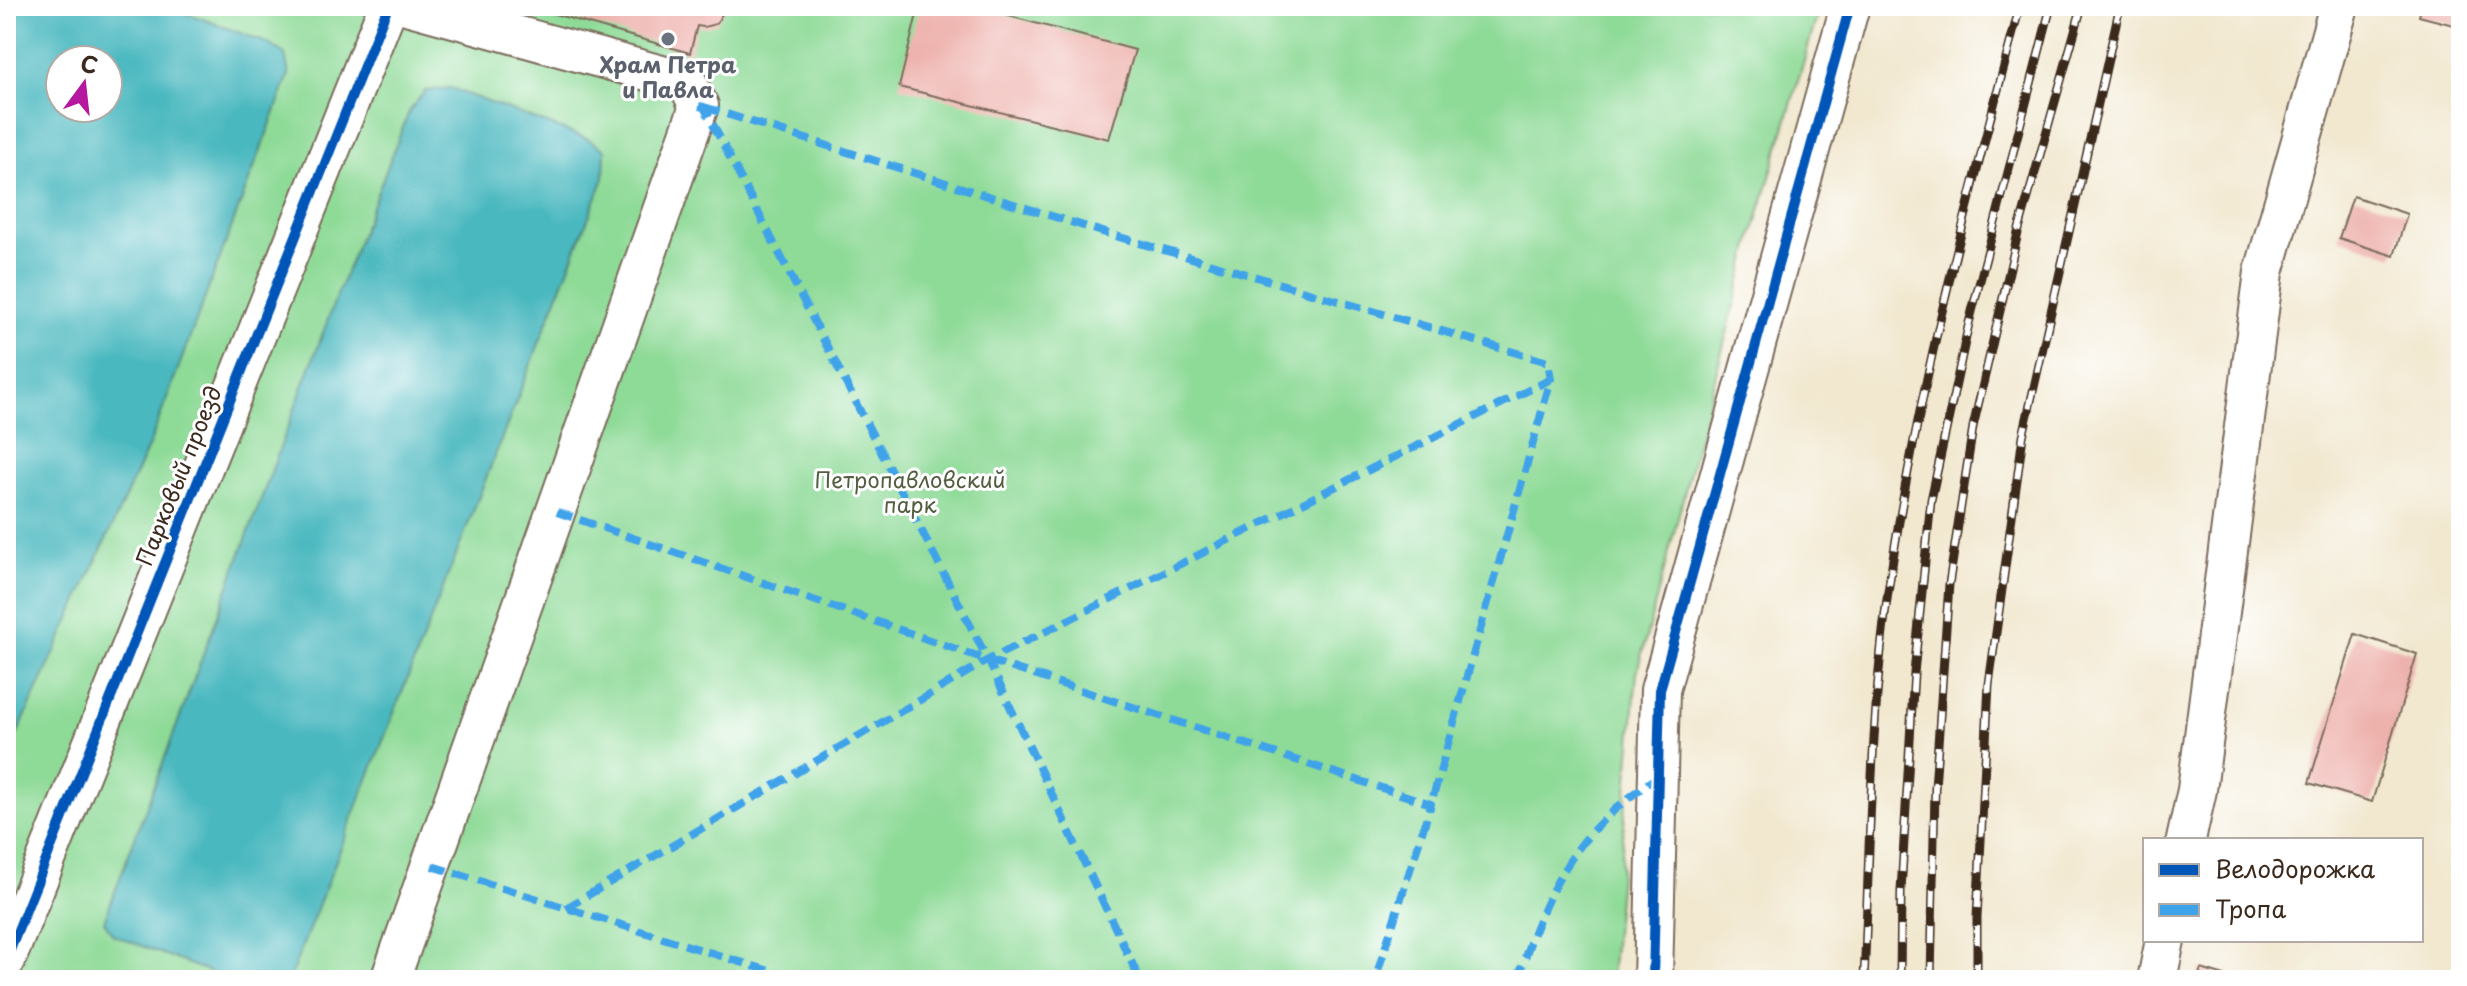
<svg xmlns="http://www.w3.org/2000/svg" width="2467" height="986" font-family="'Playpen Sans',sans-serif">
	<style>
		.green { fill: #8eda97; stroke: #64825a; stroke-width: 2; fill-rule: evenodd }
		.water { fill: #49b8bf; stroke: #42716e; stroke-width: 2; fill-rule: evenodd }
		.building { fill: #eeb2ad }
		.lines { fill: none; stroke-linecap: round; stroke-linejoin: round }
		.minor-casing { stroke: #7b6c5c; stroke-width: 42 }
		.minor { stroke: #fff; stroke-width: 38 }
		.rail-casing { stroke: #3b2a1e; stroke-width: 9 }
		.rail { stroke: #fff; stroke-width: 6; stroke-dasharray: 18; stroke-linecap: butt }
		.quiet { stroke: #3fa3ea; stroke-width: 8; stroke-dasharray: 16 8; stroke-linecap: butt }
		.cycleway-casing { stroke: #fff; stroke-width: 15 }
		.cycleway { stroke: #0057b8; stroke-width: 10 }
		.worship-dot { fill: #6b7280; stroke: #fff; stroke-width: 3 }
		.labels { text-anchor: middle; stroke-width: 6; stroke-linejoin: round; paint-order: stroke }
		.worship-label { font-size: 22px; font-weight: bold; fill: #5b616d; stroke: #fff }
		.street-label { font-size: 22px; fill: #3b2a1e; stroke: #fff }
		.park-label { font-size: 22px; fill: #545f42; stroke: #fff }
	</style>
	<rect width="100%" height="100%" fill="#fff"/>
	<filter id="ink" filterUnits="userSpaceOnUse"><feTurbulence type="fractalNoise" baseFrequency=".0125" numOctaves="2"/><feDisplacementMap in="SourceGraphic" scale="16" xChannelSelector="R" yChannelSelector="G"/><feConvolveMatrix kernelMatrix="1 2 1 2 8 2 1 2 1" color-interpolation-filters="sRGB"/></filter>
	<filter id="wash" filterUnits="userSpaceOnUse"><feTurbulence type="fractalNoise" baseFrequency=".006" numOctaves="4" result="noise"/><feDisplacementMap in="SourceGraphic" scale="32" xChannelSelector="R" yChannelSelector="G"/><feGaussianBlur stdDeviation="1.8" result="paint"/><feColorMatrix in="noise" values="0 0 0 0 0 0 0 0 0 0 0 0 0 0 0 0 0 1.4 0 .05"/><feComposite in="paint" operator="in"/></filter>
	<g filter="url(#wash)">
		<rect width="100%" height="100%" fill="#f2e8d0"/>
		<!-- green -->
		<path class="green" d="M6,6h1814l-68,232 -115,434 -26,308h-1605zM60,60h48v48h-48z"/>
		<!-- water -->
		<path class="water" d="M6,6h162l99,37 18,11 4,21 -139,368 -144,316zM60,60h48v48h-48z
			M450,88l138,51 17,11 -1,28 -315,802h-59l-117,-45 -9,-14 230,-618 75,-191 16,-21z"/>
		<g id="blocks">
			<!-- building -->
			<path class="building" d="M727,6l-11,18 -12,3 -7,-1 -7,27 -160,-46z
				M919,6h53l163,44 -26,89 -210,-52z
				M2422,6h39v21l-42,-11z
				M2353,196l54,18 -13,42 -55,-18z
				M2355,634l62,20 -45,148 -63,-19z
				M2201,969l34,10v1h-38z"/>
		</g>
	</g>
	<g filter="url(#ink)">
		<use href="#blocks" fill-opacity="0" stroke="#7b6c5c" stroke-width="2"/>
		<g class="lines">
			<!-- minor casing -->
			<g class="minor-casing">
				<path id="minor" d="M2186,840l11,-50 67,-518 75,-266
					M6,960l382,-954
					M390,980l309,-874 -12,-24 -277,-76
					M1653,980l7,-290 190,-684
					M2157,980l8,-40"/>
			</g>
			<!-- minor -->
			<use href="#minor" class="minor"/>
			<!-- rail casing -->
			<g class="rail-casing">
				<path id="rail" d="M1864,980c6,-129 6,-260 24,-388 28,-198 81,-393 132,-586
					M1900,980l1,-89 13,-218 17,-173 38,-177 82,-317
					M1931,980l4,-192 14,-204 24,-157 45,-194 64,-227
					M1977,980v-62l12,-234 34,-248 97,-430"/>
			</g>
			<!-- rail -->
			<use href="#rail" class="rail"/>
			<!-- quiet -->
			<path class="quiet" d="M699,106l5,1 284,553 152,320
				M704,107l405,127 439,128 3,17
				M557,512l431,148 443,144 -56,176
				M432,866l366,114
				M566,908l422,-248 563,-281 -120,425
				M1518,980c14,-48 34,-99 66,-139 20,-25 48,-46 74,-65"/>
			<!-- cycleway casing -->
			<g class="cycleway-casing">
				<path id="cycleway" d="M6,960l382,-954
					M1653,980l7,-290 190,-684"/>
			</g>
			<!-- cycleway -->
			<use href="#cycleway" class="cycleway"/>
		</g>
	</g>
	<!-- markers -->
	<circle class="worship-dot" cx="668" cy="39" r="8"/>
	<g class="labels">
		<!-- worship labels -->
		<g class="worship-label">
			<text x="668" y="73">Храм Петра<tspan x="668" dy="25">и Павла</tspan></text>
		</g>
		<!-- street labels -->
		<g class="street-label">
			<text transform="translate(179 476) rotate(-68)" y="8">Парковый проезд</text>
		</g>
		<!-- park labels -->
		<g class="park-label">
			<text x="910" y="488">Петропавловский<tspan x="910" dy="25">парк</tspan></text>
		</g>
	</g>
	<!-- margin -->
	<rect width="2467" height="986" fill="none" stroke="#fff" stroke-width="32"/>
	<!-- legend -->
	<rect x="2143" y="838" width="280" height="104" fill="#ffffff" stroke="#b1aaa5" stroke-width="2"/>
	<rect x="2159" y="864" width="40" height="12" fill="#0057b8" stroke="#b1aaa5" stroke-width="2"/>
	<text x="2215" y="878" font-size="24" fill="#3b2a1e">Велодорожка</text>
	<rect x="2159" y="904" width="40" height="12" fill="#3fa3ea" stroke="#b1aaa5" stroke-width="2"/>
	<text x="2215" y="918" font-size="24" fill="#3b2a1e">Тропа</text>
	<!-- north arrow -->
	<g transform="translate(84 84) rotate(15)"><circle r="38" fill="#ffffff" stroke="#b1aaa5" stroke-width="2"/>
	<path d="M0-6L14 30L0 20L-14 30Z" fill="#b5179e"/>
	<text y="-12" font-size="22" font-weight="bold" text-anchor="middle" fill="#3b2a1e">С</text>
	</g>
</svg>
